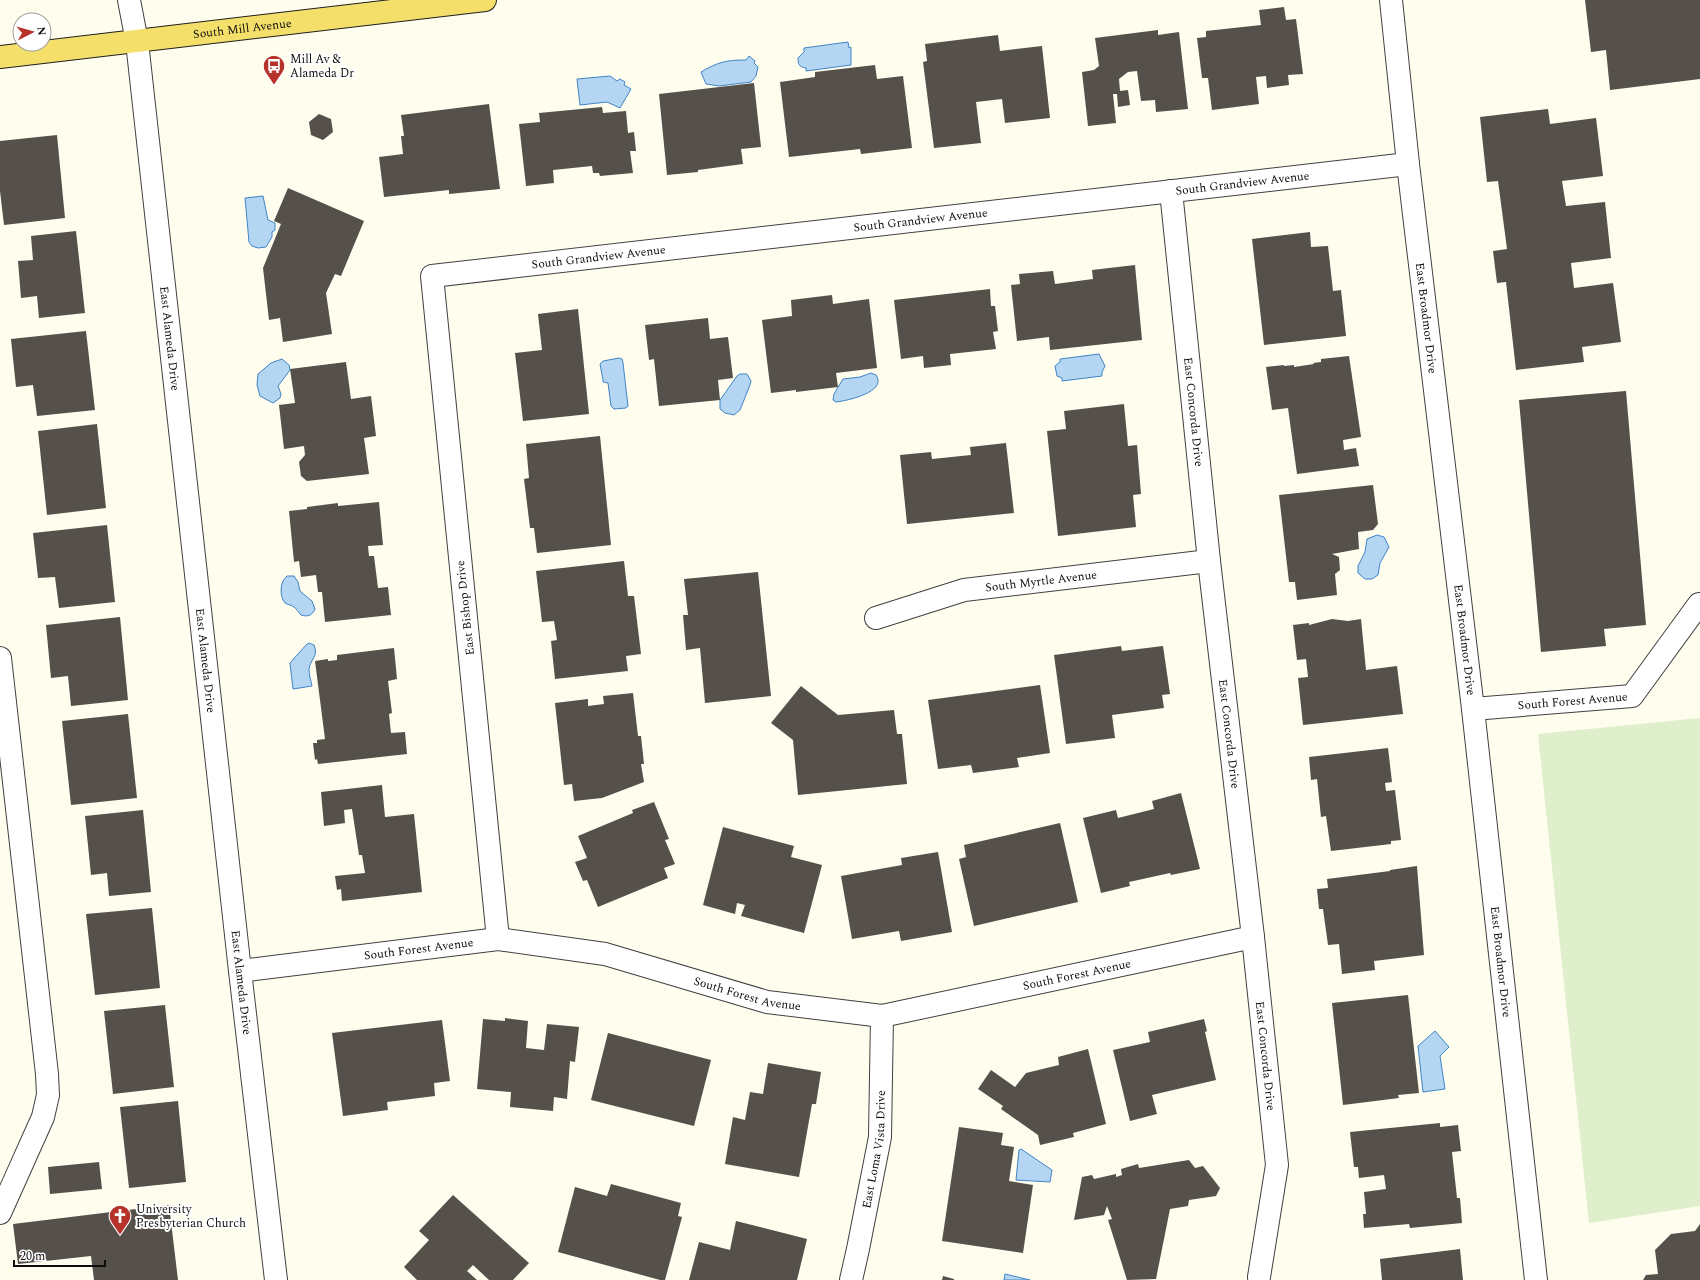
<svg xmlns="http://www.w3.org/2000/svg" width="1700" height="1280" font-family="Spectral,serif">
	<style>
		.pitch { fill: #dfefcb }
		.water { fill: #b5d6f3; stroke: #3f84c7 }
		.building { fill: #56504a }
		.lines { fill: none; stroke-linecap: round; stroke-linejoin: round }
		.minor-casing { stroke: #404040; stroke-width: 24 }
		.major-casing { stroke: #1e1e1e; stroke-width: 24 }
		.minor { stroke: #fff; stroke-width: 22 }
		.major { stroke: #f3df6a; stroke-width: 22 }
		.labels { text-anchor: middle; stroke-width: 4; stroke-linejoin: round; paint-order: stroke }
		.street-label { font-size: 12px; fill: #0d0d0d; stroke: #fff }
		.poi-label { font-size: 12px; fill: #0d0d0d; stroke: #fff; text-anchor: start }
	</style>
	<rect width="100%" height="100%" fill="#fefdee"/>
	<!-- pitch -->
	<path class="pitch" d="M1700,718v488l-111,17 -51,-489z"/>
	<!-- water -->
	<path class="water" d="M848,42l1,6 2,-1v18l-45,6v-3c-7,-1 -8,-4 -8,-10l6,-6v-4z
		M749,56l6,5 -1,2 4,4 -2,9 -5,6 -32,4 -13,-2 -5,-12c17,-10 25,-12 45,-12z
		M610,76l7,5 3,-2 5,3 -1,3 7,4 -11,19 -13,-6 -27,3 -3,-26z
		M263,196l5,24 7,3v7l-3,2v5l-6,10 -8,1 -6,-2 -3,-4 -4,-44z
		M1099,354l6,12 -3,6v4l-40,5v-3l-5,-2 -2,-10 5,-4v-3z
		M619,358l3,1 1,4 5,43 -2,2 -12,1 -3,-3 -3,-23 -5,-1v-2l-3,-16 3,-3z
		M282,359l7,6 1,5 -12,16 3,8 -1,4 -7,5 -13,-7 -3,-11 1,-11 13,-11z
		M871,373l5,2c12,17 -30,26 -40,27l-3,-2 1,-6 9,-15 17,-2z
		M740,374h7l4,7 -1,4 -10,25 -6,5 -9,-2 -5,-4v-9l17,-24z
		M1377,535l7,2 5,10 -9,16 -2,12 -6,4h-7l-7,-6v-7l7,-14 2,-13z
		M287,576h7l4,6 2,9 12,10 3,8c-3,7 -8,8 -14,6 -3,-3 -4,-6 -7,-8 -2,-2 -6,-2 -9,-4 -6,-7 -5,-22 2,-27z
		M309,643l5,2c5,11 -4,15 -5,24 0,6 2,12 3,17l-19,3 -3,-26 16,-18z
		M1435,1031l14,16 -9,9 5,33 -22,3 -5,-46z
		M1021,1149l31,21 -2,12 -34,-2 3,-30z
		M1005,1274l25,6h-26z"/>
	<!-- building -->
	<path class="building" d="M1585,0h115v79l-90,11 -4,-40 -15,2z
		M1284,7l2,13 10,-1 7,55 -15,1 1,10 -22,3 -1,-12 -10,1 3,27 -47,6 -4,-32h-6l-5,-40 9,-1v-6l55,-6 -2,-15z
		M1158,30v5l21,-3 9,77 -32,3 -1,-12 -14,1 -4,-30 -9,1 -9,7 1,12 8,-1 2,15 -12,2 -1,-13h-4l3,29 -28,3 -6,-54 12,-2 5,-4 -4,-28z
		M998,35l2,16 42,-5 8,72 -45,5 -3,-24 -26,3 5,41 -47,5 -11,-86 4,-1 -2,-17z
		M875,65l2,14 26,-3 9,72 -51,6 -1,-5 -71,8 -9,-75 35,-5v-5z
		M754,83l7,64 -20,2 2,15 -45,6v2l-31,3 -8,-81z
		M489,104l11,85 -51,5v-4l-65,7 -5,-40 24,-3 -2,-18h3l-3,-21z
		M602,107l1,6 23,-2 2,22 6,-1 2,19h-6l3,22 -33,3 -1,-3h-6l-1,-7 -39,4 1,13 -28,3 -7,-62 21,-2 -1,-9z
		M1548,109l2,15 46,-6 7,58 -41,5 4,25 39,-4 6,56 -40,5 3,25 39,-5 8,59 -39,5 2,15 -68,8 -10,-88 -9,1 -4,-32 14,-2 -9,-68 -11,1 -7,-65z
		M319,114l12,5 2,13 -10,8 -12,-5 -2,-13z
		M57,135l8,83 -61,7 -4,-34v-50z
		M288,188l76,33 -23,55 -6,-2 -9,19 6,41 -49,8 -3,-24 -11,2 -6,-52 18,-44 -7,-3z
		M76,231l9,82 -46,5 -2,-22 -16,2 -3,-37 15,-1 -2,-24z
		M1310,232l1,15 17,-1 5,45 8,-1 5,46 -82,9 -12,-106z
		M1135,265l7,75 -92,10 -1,-13 -32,4 -6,-56 9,-1 -1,-10 34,-3 2,13 38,-5 -1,-9z
		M990,289l1,17h4l3,25 -5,1 3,17 -46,5 1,11 -27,3 -1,-12 -22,3 -7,-59z
		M832,295l1,9 36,-5 8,69 -41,5 2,14 -42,5v-2l-25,3 -9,-73 30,-4 -1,-16z
		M578,309l11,105 -66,7 -8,-68 27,-3 -4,-36z
		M708,318l2,21 18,-2 5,41 -15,2 2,20 -61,6 -5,-47 -5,1 -4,-35z
		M86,331l9,79 -58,6 -4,-31 -17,2 -5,-48z
		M1349,356l12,81 -18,3 1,10 12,-2 3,18 -62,8 -9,-66 -16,2 -6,-43 18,-2v1l10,-1v2l20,-3 -1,-1 8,-1v-3z
		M346,362l5,37 20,-3 5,40 -12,2 5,36 -62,7 -6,-5 -2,-14 6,-7 -1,-9 -20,3 -5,-44 16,-2 -5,-34z
		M1626,391l20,234 -42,4 2,17 -65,6 -22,-252z
		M1124,404l4,42 9,-1 4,49 -8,1 3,32 -78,9 -11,-105 19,-2 -2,-18z
		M97,424l9,84 -59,7 -9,-84z
		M600,436l11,109 -74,8 -3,-25h-4l-6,-49 5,-1 -3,-34z
		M1006,443l8,70 -107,11 -7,-69 31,-3 1,7 39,-4 -1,-8z
		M1373,485l5,39 -5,6 -15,2 1,17 -27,5 7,3 1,13 -5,4 2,21 -40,5 -2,-18h-6l-10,-87z
		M379,502l4,43 -15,1 1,10h5l4,32 10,-1 3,28 -66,7 -3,-30h-4l-2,-17 -15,2 -2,-16 -5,1 -5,-51 18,-2v-2l31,-4v3z
		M107,525l8,77 -56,6 -4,-31 -17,1 -5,-45z
		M624,561l4,35h6l7,58 -15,2 2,15 -73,8 -4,-38 6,-1 -3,-19 -12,1 -6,-51z
		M758,572l13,124 -66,7 -5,-55 -14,2 -3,-35h5l-4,-36z
		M120,617l8,83 -57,6 -3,-30 -17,2 -5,-53z
		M1332,619l16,2 13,-2 5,51 31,-4 6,48 -100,11 -5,-47 10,-1 -2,-18 -9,1 -4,-35 16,-2v2z
		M1121,646l1,5 41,-5 7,48 -8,1 2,13 -52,7 3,23 -49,6 -12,-89z
		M394,648l3,31 -9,2 4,32 -3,1 2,19 14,-1 2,22 -89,10 -1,-5 -2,1 -2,-17h4v-3l8,-1 -10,-78 13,-2v2l9,-1v-5z
		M1040,685l10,68 -33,5 2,9 -46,6 -2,-8 -33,4 -10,-69z
		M801,686l37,29 56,-5 3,24h5l5,50 -109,11 -5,-55 -22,-17z
		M633,693l5,43h3l3,28h-3l3,18 -42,16 -28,3 -2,-17 -8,1 -9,-82 33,-4v7l16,-2 -1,-8z
		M128,714l9,84 -66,7 -9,-84z
		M1388,748l4,34 -7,1 1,8 9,-1 6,50 -10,1v3l-60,7 -5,-35 -5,1 -4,-38 -6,1 -2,-23z
		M382,785l3,32 29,-3 8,78 -80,9 -1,-12 -4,1 -2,-14 30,-3 -3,-18h-3l-7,-46 -8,1 1,13 -21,3 -3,-34z
		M1181,793l19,76 -29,6 -1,-2 -41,9 1,4 -29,7 -18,-75 33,-8 2,8 36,-9 -2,-8z
		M654,802l15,37 -4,1 10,24 -11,4 4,10 -70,29 -11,-27 -4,1 -8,-19 12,-4 -9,-22 55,-23 -1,-3z
		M143,810l8,82 -42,4 -2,-23 -16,2 -6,-59z
		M1060,823l18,79 -104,24 -15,-67 7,-2 -2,-12z
		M723,827l71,19 -3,11 31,8 -18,68 -63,-17 4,-11 -8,-2 -2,11 -32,-9z
		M938,852l14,80 -51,9 -2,-10 -47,8 -11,-63 61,-11 -1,-7z
		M1417,866l7,89 -50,6 1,9 -33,4 -3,-30 -11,1 -5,-36h-4l-2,-20 11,-1 -1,-9 63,-8v-1z
		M152,908l8,80 -65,7 -9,-81z
		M1408,995l11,98 -21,2 1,3 -56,7 -11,-102z
		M165,1005l9,82 -61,7 -9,-83z
		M505,1018l23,3 -2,27 18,2 3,-26 32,3 -4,35 -5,-1 -3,38 -13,-2 -1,14 -43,-4 1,-15 -34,-3 6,-70 22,2z
		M1204,1019l3,12 -2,1 11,48 -64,15 5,19 -27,7 -17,-71 37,-8 -2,-10z
		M442,1020l8,61 -16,2 1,13 -48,6 1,8 -45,6 -11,-83z
		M608,1033l103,27 -17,66 -103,-26z
		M1088,1049l18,75 -33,9 1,4 -34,8 -2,-10 -37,-26 2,-3 -25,-17 13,-19 24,17 11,-14 33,-8 -1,-8z
		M768,1063l53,9 -5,32h-4l-13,73 -74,-13 8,-47 12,3 5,-28 13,2z
		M178,1101l8,81 -57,6 -9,-81z
		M1440,1123v4l18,-2 3,26 -9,1 5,46h3l2,25 -52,5 -1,-4 -45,4 -1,-14h3l-2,-22 22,-3 -2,-14 -25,3 -1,-11h-4l-4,-35z
		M959,1127l44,6 -2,12 13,2 -5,34 24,4 -10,68 -81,-12z
		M1189,1160l6,8 8,-2 17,22 -4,8 -27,4 -1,6 -18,3 -14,70 -29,1 -19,-60 4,-1 -5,-13 -3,9 -30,5 8,-43 10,-2 2,4 22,-5v3l6,-2 -1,-6 17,-5 1,4z
		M99,1162l3,27 -52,5 -2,-27z
		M611,1184l70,19 -3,13 4,1 -17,63h-5l-102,-28 17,-65 32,9z
		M453,1195l76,68 -16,17h-24l-16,-15 -6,6 10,9h-60l-13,-13 25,-27 -10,-9z
		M169,1205l9,75h-84l-3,-24 -73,8 -5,-40z
		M736,1221l71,18 -10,41h-108l10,-38 31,8z
		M1700,1224v56h-57l3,-5 12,-1 -3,-24 16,-16 24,-3z
		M1460,1249l3,31h-81l-2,-21z
		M943,1276l11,3v1h-12z"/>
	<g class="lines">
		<!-- minor casing -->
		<g class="minor-casing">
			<g id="minor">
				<path id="s1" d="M129,0l8,42 103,929 36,309"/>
				<path id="s2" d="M1391,0l17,164 65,545 63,571"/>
				<path id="s3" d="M1171,191l38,370 44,376 24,228 -18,112"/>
				<path id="s4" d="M876,618l88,-28 245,-29"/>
				<path d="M0,658l47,416 1,21 -5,22 -43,96"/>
				<path id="s5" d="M1473,709l159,-13 67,-92"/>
				<path id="s6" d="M498,939l-66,-663 976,-112"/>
				<path id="s7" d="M240,971l258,-32 107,15 162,48 115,14 371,-79"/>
				<path id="s8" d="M851,1280l7,-31 22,-112 2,-121"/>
			</g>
		</g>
		<!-- major casing -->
		<g class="major-casing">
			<g id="major">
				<path id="s9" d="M0,57l485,-57"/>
			</g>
		</g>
		<!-- minor -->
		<use href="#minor" class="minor"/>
		<!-- major -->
		<use href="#major" class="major"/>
	</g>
	<!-- icons -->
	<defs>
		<g id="bus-pin" transform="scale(1.15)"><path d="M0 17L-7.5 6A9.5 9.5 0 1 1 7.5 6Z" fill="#b7322b" stroke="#fff"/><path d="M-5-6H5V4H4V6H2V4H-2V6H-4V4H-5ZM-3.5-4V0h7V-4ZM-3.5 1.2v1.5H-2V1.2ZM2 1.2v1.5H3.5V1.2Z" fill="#fff"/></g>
		<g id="church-pin" transform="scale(1.15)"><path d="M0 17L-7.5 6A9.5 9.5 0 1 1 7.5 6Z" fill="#b7322b" stroke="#fff"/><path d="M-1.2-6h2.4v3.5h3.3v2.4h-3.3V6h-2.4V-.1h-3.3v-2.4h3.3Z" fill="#fff"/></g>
	</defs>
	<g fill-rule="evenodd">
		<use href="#bus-pin" x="274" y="66"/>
		<use href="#church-pin" x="120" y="1216"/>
	</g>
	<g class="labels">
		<!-- street labels -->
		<g class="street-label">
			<text dy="4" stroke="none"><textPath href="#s9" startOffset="244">South Mill Avenue</textPath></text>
			<text dy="4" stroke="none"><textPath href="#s6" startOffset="1482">South Grandview Avenue</textPath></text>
			<text dy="4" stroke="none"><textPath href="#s6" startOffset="1158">South Grandview Avenue</textPath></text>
			<text dy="4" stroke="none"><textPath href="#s6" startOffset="834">South Grandview Avenue</textPath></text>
			<text dy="4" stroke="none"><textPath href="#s2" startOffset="320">East Broadmor Drive</textPath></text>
			<text dy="4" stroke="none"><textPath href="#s1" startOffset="341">East Alameda Drive</textPath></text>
			<text dy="4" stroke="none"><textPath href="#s3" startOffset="222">East Concorda Drive</textPath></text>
			<text dy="4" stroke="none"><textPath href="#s4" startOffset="170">South Myrtle Avenue</textPath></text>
			<text transform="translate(465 608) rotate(-96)" y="4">East Bishop Drive</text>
			<text dy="4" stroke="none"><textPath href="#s2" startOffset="644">East Broadmor Drive</textPath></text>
			<text dy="4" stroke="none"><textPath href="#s1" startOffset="665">East Alameda Drive</textPath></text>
			<text dy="4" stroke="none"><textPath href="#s5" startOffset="100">South Forest Avenue</textPath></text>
			<text dy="4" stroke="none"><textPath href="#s3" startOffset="546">East Concorda Drive</textPath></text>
			<text dy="4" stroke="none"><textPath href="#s7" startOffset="180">South Forest Avenue</textPath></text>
			<text dy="4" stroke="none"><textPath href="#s2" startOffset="968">East Broadmor Drive</textPath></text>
			<text dy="4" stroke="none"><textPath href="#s7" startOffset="852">South Forest Avenue</textPath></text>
			<text dy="4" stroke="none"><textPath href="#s1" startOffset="989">East Alameda Drive</textPath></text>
			<text dy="4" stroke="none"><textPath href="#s7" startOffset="516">South Forest Avenue</textPath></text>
			<text dy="4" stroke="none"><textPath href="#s3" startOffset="870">East Concorda Drive</textPath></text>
			<text dy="4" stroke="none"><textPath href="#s8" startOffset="133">East Loma Vista Drive</textPath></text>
		</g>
		<!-- poi labels -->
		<g class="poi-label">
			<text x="290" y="63">Mill Av &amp;<tspan x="290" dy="14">Alameda Dr</tspan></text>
			<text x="136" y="1213">University<tspan x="136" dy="14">Presbyterian Church</tspan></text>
		</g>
	</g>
	<!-- north arrow -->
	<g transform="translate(32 32) rotate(84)"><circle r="19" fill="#ffffff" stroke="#9e9e9e"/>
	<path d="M0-3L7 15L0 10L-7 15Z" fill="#b7322b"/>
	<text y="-6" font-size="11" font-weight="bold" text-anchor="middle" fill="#0d0d0d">N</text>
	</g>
	<!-- scale -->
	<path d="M14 1260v6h91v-6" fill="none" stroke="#0d0d0d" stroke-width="2"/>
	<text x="20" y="1260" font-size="12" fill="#0d0d0d" stroke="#ffffff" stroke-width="3" paint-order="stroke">20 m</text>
</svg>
